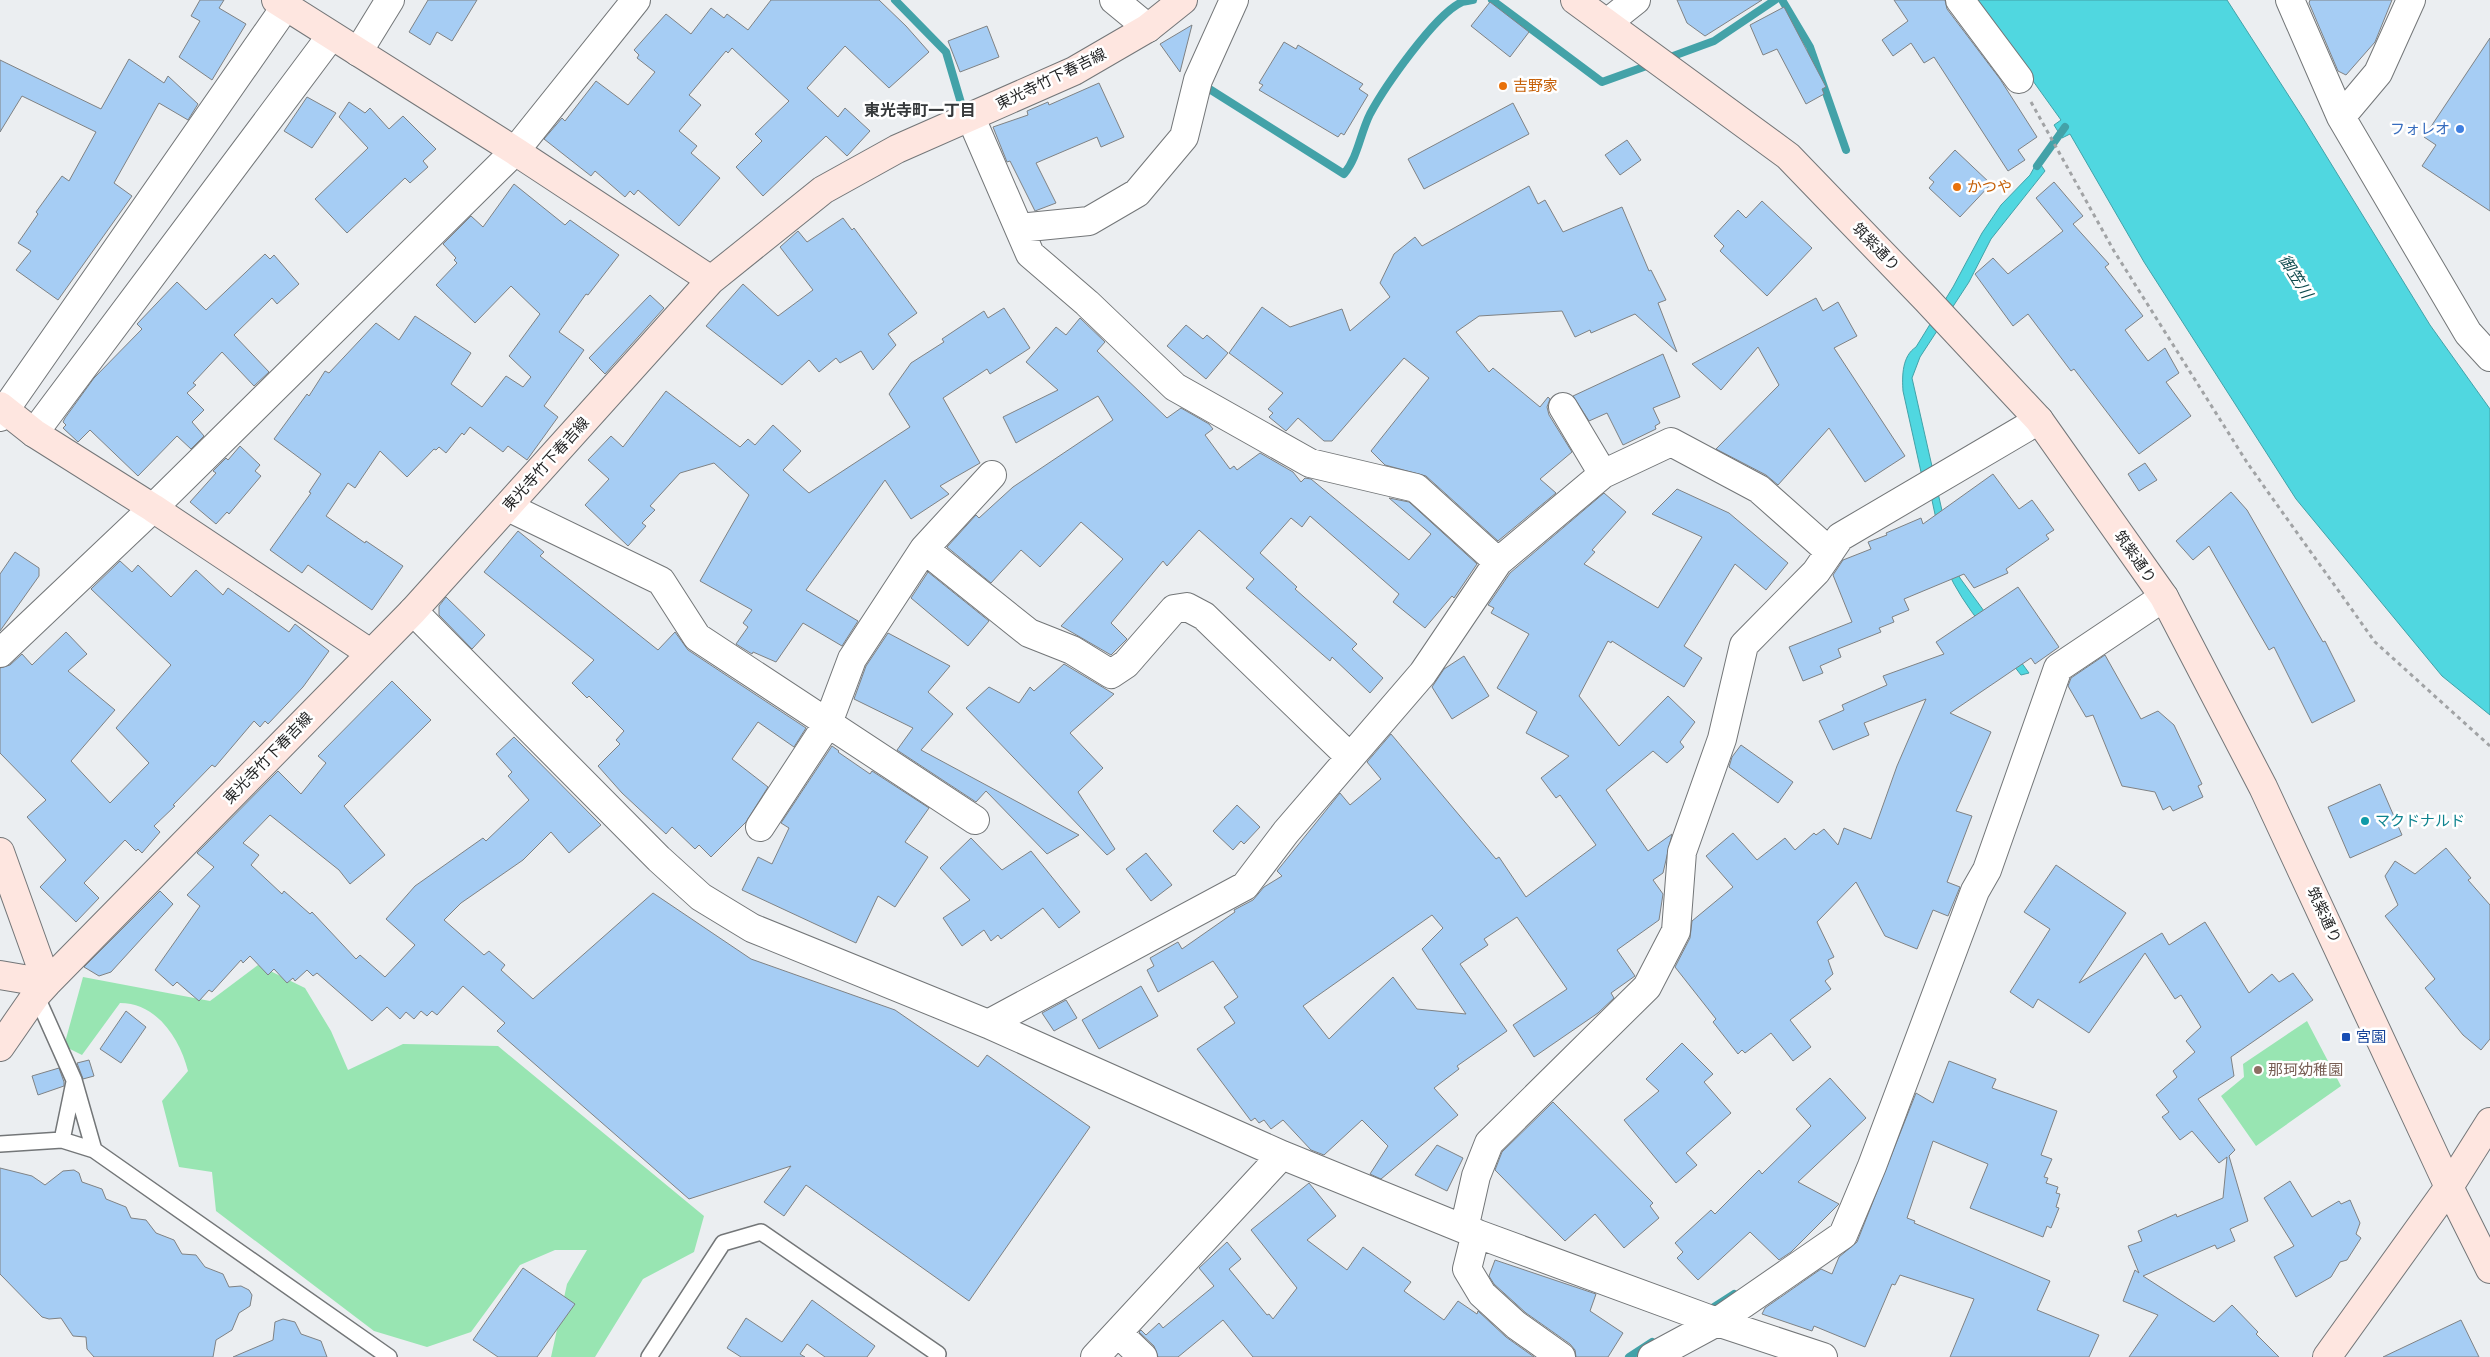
<svg xmlns="http://www.w3.org/2000/svg" width="2490" height="1357" font-family="Quicksand,'Noto Sans JP',sans-serif">
	<style>
		.green { fill: #98e5b2 }
		.water { fill: #50d7e0; stroke: #43a2a8 }
		.lines { fill: none; stroke-linecap: round; stroke-linejoin: round }
		.stream { stroke: #43a2a8; stroke-width: 8 }
		.building { fill: #a6cdf4; stroke: #7f8284; fill-rule: evenodd }
		.lane-casing { stroke: #737678; stroke-width: 18 }
		.street-casing { stroke: #737678; stroke-width: 30 }
		.secondary-casing { stroke: #737678; stroke-width: 30 }
		.path { stroke: #a1a3a5; stroke-width: 3; stroke-dasharray: 4 4; stroke-linecap: butt }
		.lane { stroke: #fff; stroke-width: 15 }
		.street { stroke: #fff; stroke-width: 28 }
		.secondary { stroke: #fee6e0; stroke-width: 28 }
		.food-dot { fill: #e8710a; stroke: #fff; stroke-width: 2 }
		.shop-dot { fill: #3f7fe0; stroke: #fff; stroke-width: 2 }
		.culture-dot { fill: #0f9aa8; stroke: #fff; stroke-width: 2 }
		.transit-dot { fill: #1a4fb4; stroke: #fff; stroke-width: 2 }
		.education-dot { fill: #8d6e63; stroke: #fff; stroke-width: 2 }
		.labels { text-anchor: middle; stroke-width: 5; stroke-linejoin: round; paint-order: stroke }
		.street-label { font-size: 15px; fill: #242526; stroke: #fff }
		.food-label { font-size: 15px; fill: #c56008; stroke: #fff; text-anchor: start }
		.shop-label { font-size: 15px; fill: #366cbe; stroke: #fff; text-anchor: end }
		.culture-label { font-size: 15px; fill: #0d838f; stroke: #fff; text-anchor: start }
		.transit-label { font-size: 15px; fill: #164399; stroke: #fff; text-anchor: start }
		.education-label { font-size: 15px; fill: #785e54; stroke: #fff; text-anchor: start }
		.neighbourhood-label { font-size: 16px; font-weight: bold; fill: #35383a; stroke: #fff }
		.water-label { font-size: 16px; font-style: italic; fill: #0d4a4d; stroke: #fff }
	</style>
	<rect width="100%" height="100%" fill="#ebeef1"/>
	<!-- green -->
	<path class="green" d="M258,965l47,23 26,43 17,39 55,-26 95,2 206,170 -10,36 -51,27 -48,78h-44l16,-73 20,-34h-32l-35,15 -49,67 -44,15 -53,-16 -158,-120 -4,-39 -33,-5 -17,-66 26,-30c-8,-32 -31,-68 -68,-68l-38,52 -18,-9 19,-69 127,24z
		M2307,1021l34,65 -85,60 -35,-50 23,-19 -1,-13z"/>
	<!-- water -->
	<path class="water" d="M1971,0h256l76,118 127,207 60,84v306l-48,-39 -146,-177 -152,-237 -74,-128 -8,4 -8,-13 7,-5 -56,-78z
		M2040,157l4,5 -3,3 4,6 -54,68 -22,43 -49,75 -8,21 43,190 5,10 69,95 -8,2c-25,-33 -57,-67 -74,-105l-17,-79 -9,-19 -18,-81c-1,-15 -1,-35 13,-44l37,-60 29,-54 19,-28 29,-30z"/>
	<g class="lines">
		<!-- stream -->
		<path class="stream" d="M895,0l51,52 18,61
			M1492,0l110,82 50,-18
			M1782,0l28,47 36,103
			M1665,59l49,-18 61,-41
			M1203,85l141,89c14,-17 16,-40 26,-60 14,-26 65,-100 92,-112 3,-1 8,-1 11,-2
			M2037,166l28,-39
			M1706,1312l28,-18
			M1629,1357l23,-15"/>
	</g>
	<!-- building -->
	<path class="building" d="M200,0h24l-5,8 27,16 -34,56 -33,-23 21,-36 -9,-5z
		M428,0h49l-25,41 -15,-9 -7,13 -21,-13z
		M771,0h108l27,26 23,26 -40,36 -44,-42 -38,42 31,29 7,-9 25,23 -23,25 -21,-20 -63,60 -27,-29 26,-26 -7,-7 34,-33 -57,-53 -4,5 -2,-2 -37,44 12,10 -22,26 18,15 -6,7 29,25 -41,48 -41,-36 -4,5 -4,-4 -5,6 -30,-26 -4,5 -47,-37 18,-21 3,3 31,-40 32,24 27,-33 -18,-14 2,-3 -5,-5 32,-36 25,20 20,-26 13,10 3,-4 21,16z
		M1677,0h85l-57,36 -18,-13z
		M1894,0h51l2,9 53,70 37,58 -19,13 7,10 -17,11 -74,-114 -10,6 -13,-20 -18,13 -11,-16 26,-19z
		M2310,0h82l-17,42 -29,33 -8,-4 -29,-68z
		M1490,2l39,30 -19,25 -39,-31z
		M1784,7l42,80 -4,2 2,5 -18,10 -29,-55 -14,6 -13,-30z
		M1192,25l-12,47 -20,-28z
		M987,26l12,31 -39,15 -12,-31z
		M2490,38v173l-68,-45 14,-21 -12,-8z
		M1284,42l12,7 2,-4 65,39 -4,5 9,6 -24,40 -3,-2 -3,4 -79,-47 4,-5 -4,-2z
		M129,59l35,24 4,-7 30,28 -10,16 -29,-17 -45,80 18,13 -74,104 -42,-30 15,-19 -13,-8 20,-29 -2,-2 26,-36 7,5 27,-49 -74,-36 -22,36v-72l101,49z
		M1099,83l25,54 -23,10 -4,-10 -61,26 20,40 -21,8 -25,-50 -3,1 -14,-35 35,-12 -1,-4 21,-9 1,3z
		M307,97l29,16 -24,35 -28,-17z
		M349,102l16,11 5,-5 19,21 14,-13 33,33 -13,12 5,6 -18,16 -5,-5 -58,55 -32,-34 53,-51 -29,-31z
		M1513,103l16,31 -105,55 -16,-30z
		M1627,140l14,20 -21,15 -15,-20z
		M1955,150l36,34 -31,33 -31,-29 5,-6 -5,-4z
		M2054,182l29,34 -10,8 36,40 -4,3 38,49 -18,14 23,31 17,-13 14,25 -13,9 25,34 -52,38 -65,-85 -3,2 -43,-57 -15,12 -38,-52 18,-16 15,16 55,-43 -27,-33z
		M514,184l51,41 5,-5 49,35 -31,40 -2,-1 -27,38 25,18 -40,56 14,11 -31,43 -19,-14 -5,6 -33,-25 -6,8 -2,-2 -16,20 -7,-6 -3,3 -2,-1 -27,28 -27,-26 -25,37 -7,-5 -22,33 39,27 1,-2 37,25 -31,44 -64,-45 -6,8 -32,-23 41,-57 -2,-1 12,-18 -47,-35 33,-45 2,2 16,-25 4,2 47,-50 23,17 16,-24 56,37 -20,31 31,23 24,-31 17,11 8,-10 -22,-21 31,-42 -29,-28 -36,37 -39,-38 21,-22 -3,-3 2,-2 -13,-14 28,-28 12,11z
		M1529,186l9,18 7,-4 18,32 59,-25 27,64 2,-1 15,30 -8,3 19,49 -42,-38 -44,19 -1,-3 -15,7 -13,-26 -83,5 -23,16 33,40 4,-4 47,39 8,-10 2,2 -3,8 2,8 23,37 -32,27 16,14 -58,48 -72,-65 -41,-11 -14,-14 58,-73 -25,-20 -72,83h-8l-26,-23 -12,13 -17,-14 4,-4 -5,-4 15,-16 -54,-40 33,-46 28,20 52,-18 8,22 40,-34 -10,-14 14,-29 21,-17 7,9z
		M1762,201l50,47 -45,48 -47,-45 4,-5 -10,-10 24,-26 8,8z
		M843,218l9,12 2,-2 63,85 -29,21 8,11 -23,25 -12,-19 -21,12 -4,-5 -17,14 -10,-12 -27,25 -76,-59 37,-42 35,32 35,-26 -33,-43 18,-16 9,11z
		M265,254l5,5 4,-4 25,29 -22,20 -5,-6 -38,37 35,37 -15,14 -32,-34 -29,31 3,2 -9,8 17,17 -12,12 12,14 -13,13 -14,-13 -39,40 -48,-46 -12,12 -15,-14 3,-3 -3,-3 2,-4 29,-40 48,-49 -5,-5 40,-42 29,28z
		M650,295l14,13 -59,66 -16,-16z
		M1816,298l7,13 15,-9 19,34 -23,12 71,108 -40,26 -36,-54 -51,57 -12,-10 -50,-26 63,-64 -21,-38 -37,43 -29,-26z
		M1004,308l26,40 -40,26 -3,-5 -44,29 37,65 -40,23 9,8 -38,25 -26,-39 -79,110 52,31 -16,25 -39,-23 -27,39 -23,-10 -1,2 -16,-10 12,-17 -5,-4 9,-13 -52,-29 49,-86 -35,-32 -34,10 -30,33 5,4 -13,13 4,3 -18,20 -43,-41 24,-26 -21,-19 23,-24 12,11 43,-56 74,56 8,-8 7,6 18,-20 28,26 -18,19 26,23 101,-66 -21,-33 22,-31 33,-21 -2,-3 42,-28 4,7z
		M1080,318l25,24 -8,9 70,67 14,-10 28,16 4,5 -8,6 25,34 4,-3 3,4 23,-17 33,19 8,10 4,-4 6,1 98,81 22,-26 -42,-36 20,4 68,62 -23,34 -2,-2 -27,32 -32,-26 6,-8 -89,-78 -8,11 -11,-9 -31,35 37,34 -2,2 62,55 -5,5 31,29 -13,15 -38,-36 -2,4 -84,-73 8,-9 -55,-49 -32,36 -4,-5 -52,62 16,16 -16,16 -50,-29 62,-67 -42,-37 -41,45 -19,-17 -30,33 -44,-36 29,-32 3,3 34,-31 100,-67 -15,-24 -82,47 -13,-26 55,-27 -32,-28 30,-35 10,8z
		M1186,325l17,14 4,-4 21,18 -22,26 -39,-33z
		M1663,354l17,43 -27,11 7,15 -5,3 1,3 -33,16 -16,-32 -18,8 -16,-25z
		M240,446l20,19 -5,6 6,5 -32,38 -2,-2 -11,12 -26,-22 26,-29 -3,-2 13,-13 2,2z
		M2145,463l12,17 -18,11 -11,-17z
		M1993,474l26,35 13,-9 22,30 -8,5 3,4 -43,30 2,4 -34,15 -10,-14 -60,25 5,11 -17,7 2,5 -15,6 2,4 -43,17 3,8 -21,9 3,7 -20,8 -14,-34 63,-25 -19,-47 10,-15 28,-11 -3,-7 19,-7 -1,-2 35,-15 2,6z
		M1677,489l52,24 59,50 -22,27 -31,-26 -51,82 18,12 -18,29 -72,-46 -1,2 -3,-2 -29,55 40,50 49,-50 27,26 -15,20 4,5 -17,16 -14,-12 -47,39 42,61 24,-17 -9,39 -10,7 10,14 -4,26 -42,30 18,26 -24,17 3,5 -16,15 -64,44 -21,-32 54,-36 -50,-72 -33,22 4,6 -28,19 47,67 -50,35 2,3 -25,19 24,27 -77,64 -11,-5 18,-28 -26,-26 -38,35 -13,-5 -28,-30 -12,9 -7,-9 -5,3 -4,-5 -4,3 -54,-72 38,-26 -11,-16 14,-10 -25,-36 -55,31 -11,-22 7,-4 -4,-8 28,-16 4,7 53,-37 -1,-2 19,-10 11,-13 18,-11 -5,-5 63,-78 10,12 31,-26 -14,-17 24,-28 105,125 3,-2 27,40 70,-52 -36,-50 -4,3 -15,-20 28,-22 -43,-23 11,-21 -40,-24 32,-54 -38,-21 3,-5 -6,-3 22,-32 94,-80 22,19 -34,38 3,2 -11,12 74,44 44,-71 -50,-23zM1432,915l11,13 -21,21 44,65 -49,-5 -24,-32 -64,62 -26,-33z
		M2231,492l16,18 76,132 2,-1 30,60 -43,22 -38,-76 -5,3 -60,-104 -16,14 -17,-19z
		M518,531l26,21 -4,4 118,94 17,-18 13,18 118,78 -12,19 -36,-25 -26,37 36,28 -22,35 -35,35 -12,-12 -4,4 -23,-22 -6,7 -44,-41 -24,-27 22,-22 -4,-4 8,-9 -35,-35 -2,2 -15,-15 22,-23 -110,-88z
		M15,552l24,16v8l-39,55v-57z
		M120,561l12,11 6,-7 33,32 25,-27 27,25 5,-7 61,44 6,-8 34,27 -26,36 -35,37 -3,-3 -5,6 -6,-6 -39,46 -3,-2 -39,40 2,1 -21,20 6,6 -18,21 -4,-4 -2,2 -11,-11 -41,43 15,15 -23,24 -36,-35 26,-27 -39,-43 19,-17 -46,-47v-85l10,-3 12,-11 10,11 34,-33 21,22 -19,17 47,39 -44,51 39,42 39,-40 -33,-35 55,-63 -80,-76z
		M928,572l61,49 -21,25 -57,-48z
		M2018,587l41,60 -24,17 -4,-6 -81,55 41,19 -35,79 16,5 -25,66 13,5 -12,29 -15,-6 -16,39 -32,-13 -29,-54 -39,40 17,35 -6,3 5,14 -8,7 6,8 -41,31 21,27 -18,14 -22,-28 -26,20 -3,-3 -4,4 -25,-32 3,-3 -41,-52 15,-29 2,-17 41,-34 -27,-31 27,-23 24,27 28,-22 10,12 19,-17 2,2 8,-6 14,16 6,-17 27,11 26,-73 29,-67 -62,24 5,12 -36,15 -14,-29 25,-11 -2,-5 45,-20 -4,-9 61,-22 -8,-12z
		M446,597l39,38 -13,14 -33,-34v-9z
		M888,633l62,33 -22,26 25,22 -32,36 158,85 -32,19 -61,-63 -10,11 -79,-52 16,-22 -59,-29 12,-33z
		M2105,655l36,64 17,-8 16,14 28,59 -4,2 5,11 -30,14 -3,-5 -7,4 -8,-18 -33,-6 -29,-71 -7,2 -18,-31 3,-8z
		M1464,656l25,40 -37,23 -20,-32 12,-18z
		M1064,664l50,30 -44,39 33,35 -25,24 37,57 -8,6 -141,-147 23,-21 30,16 11,-16 4,4z
		M392,681l39,39 -87,86 41,49 -35,29 -11,-14 -69,-55 -27,28 16,12 -8,10 31,29 2,-3 26,23 2,-2 44,47 4,-4 25,22 30,-32 -29,-26 29,-33 68,-48 3,3 43,-41 -21,-24 4,-4 -16,-18 18,-17 87,88 -32,28 -18,-21 -28,28 -62,43 -17,17 40,35 5,-4 16,14 -4,5 32,29 120,-106 98,66 144,51 83,57 9,-12 103,72 -121,174 -163,-116 -22,31 -20,-14 27,-36 -102,33 -192,-168 8,-8 -42,-37 -26,29 -5,-4 -5,5 -6,-5 -7,8 -8,-7 -6,7 -13,-12 -15,14 -55,-48 -4,3 -6,-6 -12,11 -2,-3 -6,5 -13,-14 -6,6 -18,-19 -7,7 -2,-3 -29,32 -3,-2 -10,11 -22,-19 -4,4 -18,-16 45,-64 -13,-11 27,-28 -17,-14 81,-82 23,23 25,-31 -8,-7z
		M1741,745l52,37 -15,21 -49,-36 3,-10z
		M832,746l7,5 -1,1 32,22 2,-3 57,37 -24,34 23,15 -33,50 -17,-11 -22,47 -114,-53 16,-33 14,7 17,-36 -8,-5z
		M2380,784l22,51 -52,23 -22,-51z
		M1237,805l23,22 -16,17 -3,-3 -8,9 -20,-19z
		M971,838l31,32 29,-19 49,61 -21,16 -16,-20 -42,31 -3,-4 -7,6 -7,-11 -22,16 -19,-28 27,-18 -30,-32z
		M2446,848l25,30 -3,2 22,25v134l-9,11 -18,-15 -38,-47 10,-9 -50,-63 13,-11 -13,-29 10,-15 20,13z
		M1146,853l26,32 -21,16 -25,-32z
		M2056,865l70,48 -47,70 83,-50 7,12 36,-23 44,71 23,-19 7,8 14,-9 20,27 -82,57 3,19 -36,23 37,51 -6,6 19,65 -18,8 5,12 -18,8 -2,-4 -72,31 71,46 18,-17 26,27 -2,2 23,23h-150l29,-42 -35,-14 12,-31 4,3 -11,-27 14,-5 -4,-10 38,-17 1,3 46,-19 4,-41 -8,6 -27,-32 -12,9 -18,-23 7,-5 -13,-17 21,-18 -4,-6 22,-19 -9,-11 15,-14 -20,-32 -6,4 -30,-46 -56,80 -51,-34 -5,9 -23,-16 40,-63 -26,-17z
		M160,891l13,13 -62,68 -12,4 -15,-9z
		M1141,986l17,30 -59,33 -17,-29z
		M1066,1000l11,18 -23,13 -12,-18z
		M126,1011l20,16 -25,36 -21,-14z
		M1682,1043l31,31 -9,8 27,31 -45,40 11,12 -21,18 -52,-63 35,-29 -13,-12z
		M89,1060l5,16 -11,3 -6,-16z
		M1949,1061l47,18 -4,9 65,23 -16,44 11,4 -8,18 4,1 -2,5 12,4 -2,6 4,1 -4,13 3,1 -8,20 -4,-2 -4,11 -73,-29 18,-44 -55,-23 -26,77 8,3 -1,2 136,58 -13,29 62,25 -10,22h-139l24,-58 -74,-24 -5,10 -3,-1 -27,63 -51,-21 -2,5 -50,-17 3,-6 56,-39 11,5 7,-17 18,-15 59,-149 17,10z
		M59,1068l5,14v4l-26,9 -6,-19z
		M1830,1078l36,40 -68,64 41,22 -48,48 -12,8 -29,-28 -52,48 -21,-22 6,-6 -8,-9 36,-33 4,4 44,-44 3,4 49,-48 -15,-17z
		M1553,1102l100,101 -3,3 9,12 -35,30 -29,-34 -30,27 -70,-71 7,-18z
		M1437,1145l26,13 -16,33 -32,-16z
		M0,1168l32,8 13,9 18,-14 11,-1 5,3 3,9 20,7 4,10 20,8 5,11 15,2 10,13 18,7 8,14 14,1 9,12 18,7 6,13 12,-1 8,4 3,5 -2,11 -11,7 -7,17 -16,10 -3,17h-119l-7,-8 -1,-12 -13,-1 -12,-18 -12,1 -7,-2 -42,-43z
		M2290,1181l22,36 27,-16 2,3 9,-4 10,23 -4,11 5,4 -14,22 -7,2 -9,15 -35,20 -22,-40 20,-11 -30,-48z
		M1309,1183l27,33 -29,24 40,30 16,-23 48,35 -7,9 40,29 14,-19 19,13 1,-3 28,26 28,20h-281l-30,-37 -45,37h-20l-4,-11 -15,-14 2,-2 5,5 13,-12 4,5 51,-42 -15,-18 28,-26 14,17 -12,10 38,46 2,-1 4,5 24,-31 -46,-58z
		M1495,1260l101,34 -6,17 33,22 -15,24h-32l-1,-7 -5,-6 -44,-31 -32,-29 -5,-8z
		M523,1268l52,36 -38,53h-39l-25,-17z
		M812,1300l63,46 -8,11h-42l-18,-13 -7,10 5,3h-64l-14,-9 19,-30 36,24z
		M283,1319l12,3 6,12 20,7 6,16h-94l40,-17 2,-18z
		M2461,1320l18,37h-96z"/>
	<g class="lines">
		<!-- lane casing -->
		<g class="lane-casing">
			<path id="lane" d="M62,1140l12,-58
				M0,1144l62,-4 32,10 -20,-70 -38,-85
				M94,1150l295,207
				M649,1357l74,-114 38,-11 177,122 -2,3"/>
		</g>
		<!-- street casing -->
		<g class="street-casing">
			<path id="street" d="M1114,0l34,28
				M1960,0l59,79
				M2290,0l51,117 37,-44 33,-73
				M1607,23l29,-23
				M358,52l32,-52
				M2341,117l127,216 22,24
				M971,118l59,136 57,49 88,84 135,76 106,25 82,74 105,-88
				M1019,228l70,-7 48,-28 47,-56 14,-57 36,-80
				M1563,407l40,67 68,-32 88,47 71,63
				M0,417l286,-411
				M34,433l297,-397
				M508,507l153,74 36,56 278,183
				M924,549l105,84 43,17 39,24 15,-10 48,-55 13,-2 17,9 146,141
				M413,611l246,248 42,38 51,31 236,96 294,131 182,74 253,93 106,35
				M0,653l153,-145 362,-357 121,-151
				M760,827l68,-104 24,-64 72,-110 68,-74
				M988,1024l257,-138 41,-54 137,-159 75,-111
				M1464,1229l12,-53 13,-33 158,-156 29,-56 6,-79 40,-113 22,-94 72,-73 24,-35 199,-117
				M1476,1233l-9,36 15,25 34,31 45,32
				M1118,1333l25,24
				M1095,1357l187,-202
				M1652,1357l65,-35 126,-87 29,-69 103,-275 12,-21 71,-202 106,-71"/>
		</g>
		<!-- secondary casing -->
		<g class="secondary-casing">
			<path id="secondary" d="M276,0l239,151 196,129
				M1575,0l213,156 138,143 113,121 125,177 99,190 186,400 41,82
				M0,406l34,27 119,75 217,145
				M0,852l47,131 -47,-8
				M0,1047l36,-52 11,-12 366,-372 298,-331 112,-90 74,-41 177,-78 74,-43 35,-28
				M2327,1357l122,-170 41,-65"/>
		</g>
		<!-- path -->
		<path class="path" d="M2031,102l83,149 134,213 127,178 115,104"/>
		<!-- lane -->
		<use href="#lane" class="lane"/>
		<!-- street -->
		<use href="#street" class="street"/>
		<!-- secondary -->
		<use href="#secondary" class="secondary"/>
	</g>
	<!-- markers -->
	<g class="food-dot">
		<circle cx="1503" cy="86" r="5"/>
		<circle cx="1957" cy="187" r="5"/>
	</g>
	<circle class="shop-dot" cx="2460" cy="129" r="5"/>
	<circle class="culture-dot" cx="2365" cy="821" r="5"/>
	<rect class="transit-dot" x="2341" y="1032" width="10" height="10" rx="2.5"/>
	<circle class="education-dot" cx="2258" cy="1070" r="5"/>
	<g class="labels">
		<!-- street labels -->
		<g class="street-label">
			<text transform="translate(1051 79) rotate(-26)" y="5">東光寺竹下春吉線</text>
			<text transform="translate(1876 247) rotate(46)" y="5">筑紫通り</text>
			<text transform="translate(546 464) rotate(-48)" y="5">東光寺竹下春吉線</text>
			<text transform="translate(2135 557) rotate(55)" y="5">筑紫通り</text>
			<text transform="translate(268 758) rotate(-46)" y="5">東光寺竹下春吉線</text>
			<text transform="translate(2324 915) rotate(65)" y="5">筑紫通り</text>
		</g>
		<!-- food labels -->
		<g class="food-label">
			<text x="1513" y="91">吉野家</text>
			<text x="1967" y="192">かつや</text>
		</g>
		<!-- shop labels -->
		<g class="shop-label">
			<text x="2450" y="134">フォレオ</text>
		</g>
		<!-- culture labels -->
		<g class="culture-label">
			<text x="2375" y="826">マクドナルド</text>
		</g>
		<!-- transit labels -->
		<g class="transit-label">
			<text x="2356" y="1042">宮園</text>
		</g>
		<!-- education labels -->
		<g class="education-label">
			<text x="2268" y="1075">那珂幼稚園</text>
		</g>
		<!-- neighbourhood labels -->
		<g class="neighbourhood-label">
			<text x="920" y="116">東光寺町一丁目</text>
		</g>
		<!-- water labels -->
		<g class="water-label">
			<text transform="translate(2296 276) rotate(58)" y="6">御笠川</text>
		</g>
	</g>
</svg>
